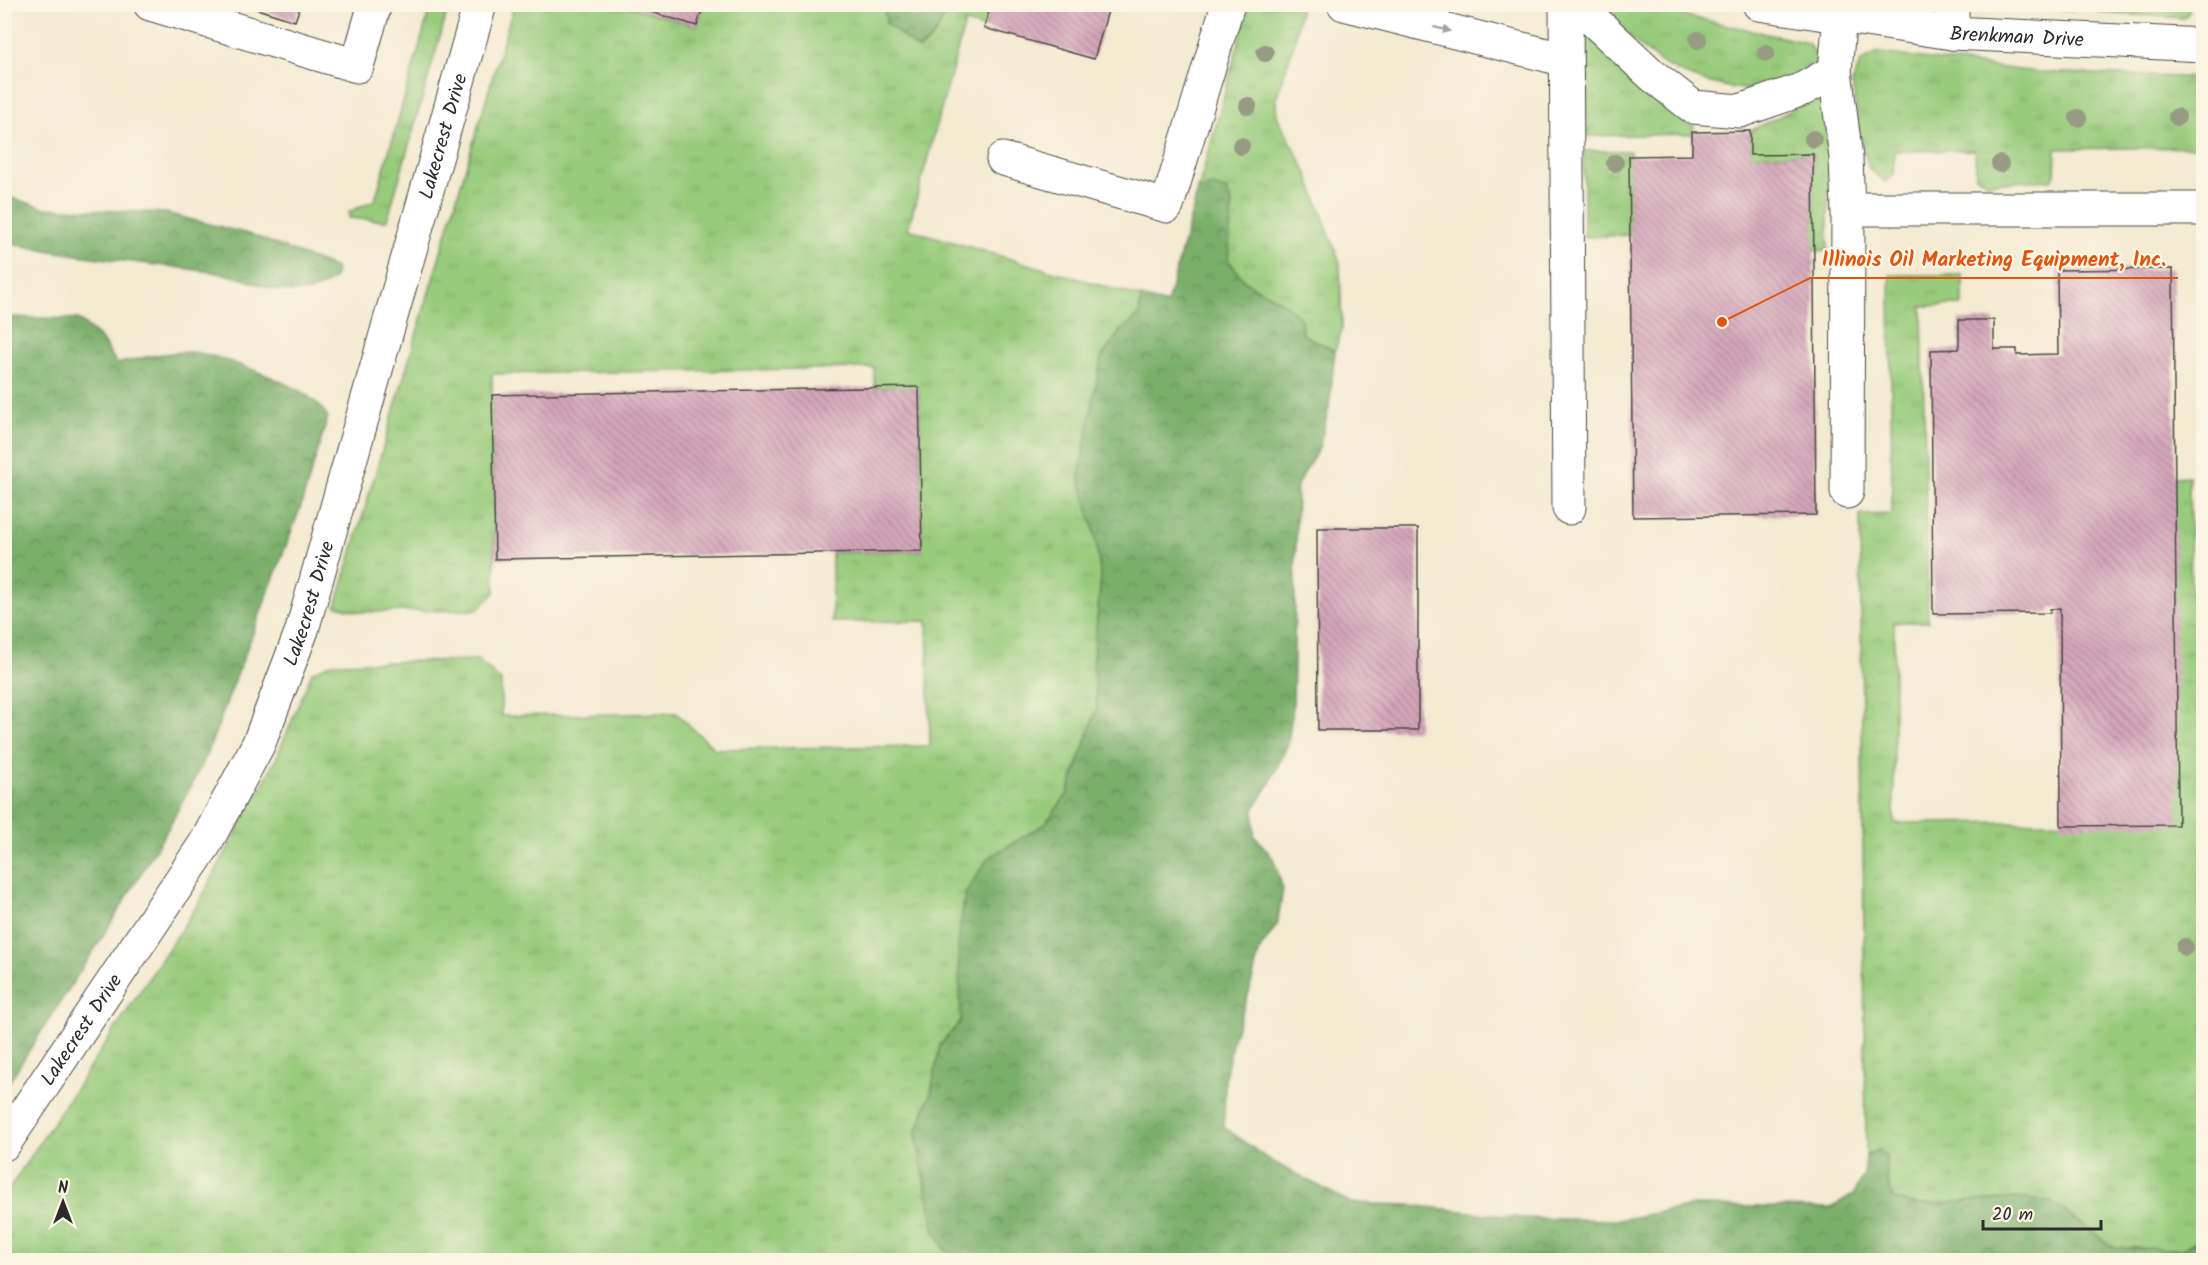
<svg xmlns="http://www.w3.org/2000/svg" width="2208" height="1265" font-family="Kalam,sans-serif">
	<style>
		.grass { fill: url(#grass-tufts); stroke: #627b53; stroke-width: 1.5 }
		.forest { fill: url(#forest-crowns); stroke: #526d4b; stroke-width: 1.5 }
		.building { fill: url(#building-back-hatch) }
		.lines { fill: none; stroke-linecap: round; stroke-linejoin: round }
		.minor-casing { stroke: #494844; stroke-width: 35 }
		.minor { stroke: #fff; stroke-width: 33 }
		.tree { fill: #979b83 }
		.oneway { fill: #a0a0a0 }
		.labels { text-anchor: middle; stroke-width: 4.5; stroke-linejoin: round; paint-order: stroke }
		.street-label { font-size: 20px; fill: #2b2b2b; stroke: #fcf5e5 }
		.leader { fill: none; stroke: #df570e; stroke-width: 2 }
		.callout-dot { fill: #df570e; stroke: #fcf5e5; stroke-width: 2 }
		.callout-label { font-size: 21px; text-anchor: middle; font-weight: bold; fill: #df570e; stroke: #fcf5e5; stroke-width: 4.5; stroke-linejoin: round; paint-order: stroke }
	</style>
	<defs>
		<pattern id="grass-tufts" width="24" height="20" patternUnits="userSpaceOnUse" patternTransform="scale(1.5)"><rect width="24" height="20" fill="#98cb7b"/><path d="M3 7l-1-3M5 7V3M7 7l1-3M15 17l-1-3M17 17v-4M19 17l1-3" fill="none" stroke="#83ae6a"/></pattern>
		<pattern id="forest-crowns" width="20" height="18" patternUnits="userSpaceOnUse" patternTransform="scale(1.5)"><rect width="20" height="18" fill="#7aaf6b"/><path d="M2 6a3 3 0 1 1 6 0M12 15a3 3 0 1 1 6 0" fill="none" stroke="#648f58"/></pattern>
		<pattern id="building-back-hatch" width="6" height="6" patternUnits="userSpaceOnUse" patternTransform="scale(1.5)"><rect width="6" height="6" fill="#d4a5ba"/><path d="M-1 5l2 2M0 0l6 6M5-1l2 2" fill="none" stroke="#ac8797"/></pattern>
	</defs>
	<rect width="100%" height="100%" fill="#fcf5e5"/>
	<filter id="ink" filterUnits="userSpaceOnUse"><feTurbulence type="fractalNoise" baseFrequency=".0167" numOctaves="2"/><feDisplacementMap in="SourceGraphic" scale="12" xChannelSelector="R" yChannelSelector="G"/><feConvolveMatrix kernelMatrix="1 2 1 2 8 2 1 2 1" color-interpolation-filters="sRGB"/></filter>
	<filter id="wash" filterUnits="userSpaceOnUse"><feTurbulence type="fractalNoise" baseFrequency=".008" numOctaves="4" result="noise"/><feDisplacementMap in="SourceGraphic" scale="24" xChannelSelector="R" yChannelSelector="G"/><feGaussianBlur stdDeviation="1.35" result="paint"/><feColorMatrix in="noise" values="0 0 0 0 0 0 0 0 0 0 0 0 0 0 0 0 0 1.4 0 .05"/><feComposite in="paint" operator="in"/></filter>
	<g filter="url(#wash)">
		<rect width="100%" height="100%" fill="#f3ead1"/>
		<!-- grass -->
		<path class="grass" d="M431,5h18l-62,216 -38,-3v-6l26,-12z
			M514,5h109l74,21 7,-21h181l1,18 48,13 16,-31h41l-7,23 -19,-5 -57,206 233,68 -2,19 -20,16 -25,198 7,48 -8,82 4,49 -30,86 -22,29 -57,34 -27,126v37l-21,24 -9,48 -15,41 18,94 11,22 19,10h-959v-65l193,-291 78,-145 36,-87 20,-9 146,-3 23,21v35l175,-3 39,36 215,-3 -3,-125 -95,1v-69l90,-2 -3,-163h-44l-1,-20 -382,6 3,219 -18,17 -117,2 -24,-6z
			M1249,5h52l-6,35 -19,59 1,17 29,55 34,92 2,66 -7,22 -33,-17 -1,-15 -17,-16 -39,-21 -17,-22 4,-55 -34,-15z
			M1601,5h35l172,38 13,19c-15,8 -30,19 -45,24 -34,11 -97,-9 -124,-30 -18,-14 -35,-30 -52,-46z
			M2004,5h69v5l-61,-3z
			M2095,5h94v7l-5,6 -82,-5 -6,-3z
			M1584,27l65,63 45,37 -3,7 -107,2z
			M1879,53l158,19 166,6v69l-147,2 -1,26 -4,5 -64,3 -11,-7 -1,-26 -81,1 -1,23 -8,8 -16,-14 -8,-27 -9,-58 9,-22z
			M1829,84l-1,166 -15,1v-97l-63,1v-24l46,-23z
			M1584,151h46v84l-46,2z
			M1890,275h73v30l-41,1 6,316h-34v201l167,-1 114,-345 14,-1 2,123h13v638l-22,12 -67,-1 -64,-46 -34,-4 -100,7 -24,-6 -6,-19 -1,-23 -8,-7 -12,6 -6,-641 32,-1z"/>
		<!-- forest -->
		<path class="forest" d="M885,5v-1l65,1 -16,31 -15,14 -33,-27z
			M1212,186l14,4 6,14 -4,56 17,22 39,21 17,16 1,15 33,17 -6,56 -10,41 -22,37 -4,222 -5,37 -19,41 -15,24v26l19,23 10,31 -6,36 -17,24 -11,43 -16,47 -8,39 -1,49 44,32 83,44 59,2 112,13 96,2 75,-14 138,2 22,-13 11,-20 2,-19 12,-6 8,7 1,23 6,19 24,6 100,-7 34,4 64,46 67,1 21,-12v23h-639l-7,-4 -78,4h-515l-19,-10 -11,-22 -18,-94 15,-41 9,-48 21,-24 -3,-79 7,-48 23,-36 57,-34 22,-29 30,-86 -4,-49 8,-82 -7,-48 -15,-53 22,-119 18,-26 20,-16 2,-19 26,7 31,-114z
			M5,196l40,12 121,5 86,22 84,33 -1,10c-10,8 -19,13 -33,14 -30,2 -55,-15 -84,-19 -71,-11 -143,-15 -213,-31z
			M5,317l73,2 23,20 16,25c24,-6 48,-12 72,-12 24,0 106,32 124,48 6,4 11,11 15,17l-27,89 -95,251 -37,70 -61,101 -103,160z"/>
		<g id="blocks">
			<!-- building -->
			<path class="building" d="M241,4h60l-6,17z
				M625,4h79l-7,22z
				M991,4h119l-16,55 -110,-31z
				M1750,131v24l63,-1 3,361 -183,2 -4,-361 63,-1v-23z
				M2173,269l5,556 -117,1 -1,-218 -10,1v4l-117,1 -2,-264 28,-1v-29h35v29h23v6l41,-1 -1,-84z
				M919,387l3,164 -427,8 -3,-164z
				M1317,528h101v202h-100z"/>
		</g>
	</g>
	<g filter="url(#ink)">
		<use href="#blocks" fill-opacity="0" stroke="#494844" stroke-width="1.5"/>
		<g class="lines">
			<!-- minor casing -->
			<g class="minor-casing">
				<g id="minor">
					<path d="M150,4l207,62 18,-62"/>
					<path d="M1344,4l222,56"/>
					<path d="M1566,4l3,504"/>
					<path d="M1576,4l76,71 41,32 47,4 63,-22 32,-18 5,-56"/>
					<path id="s1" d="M1759,4l193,29 252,12"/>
					<path d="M1952,33v-29"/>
					<path d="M1835,71l11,87 2,51 -1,283"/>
					<path d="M1003,159l164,47 61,-202"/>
					<path d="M1848,209h356"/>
					<path id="s2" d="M4,1144l201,-300 54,-101 43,-113 178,-626"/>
				</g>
			</g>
			<!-- minor -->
			<use href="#minor" class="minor"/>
		</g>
		<!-- trees -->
		<g class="tree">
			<circle cx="1698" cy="40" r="9"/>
			<circle cx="1265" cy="53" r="9"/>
			<circle cx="1766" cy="53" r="9"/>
			<circle cx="1248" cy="106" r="9"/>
			<circle cx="2177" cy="117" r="9"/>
			<circle cx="2078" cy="118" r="9"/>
			<circle cx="1813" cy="139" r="9"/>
			<circle cx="1241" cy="146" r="9"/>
			<circle cx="1615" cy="163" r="9"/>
			<circle cx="2000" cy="164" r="9"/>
			<circle cx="2185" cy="947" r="9"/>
		</g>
		<!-- one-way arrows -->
		<defs><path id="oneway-solid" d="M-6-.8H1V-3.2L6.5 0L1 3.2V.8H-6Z" transform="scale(1.5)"/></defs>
		<use class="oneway" href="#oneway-solid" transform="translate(1442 29) rotate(14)"/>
	</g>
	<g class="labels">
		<!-- street labels -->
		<g class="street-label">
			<text dy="7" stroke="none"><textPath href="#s1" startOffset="260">Brenkman Drive</textPath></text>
			<text dy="7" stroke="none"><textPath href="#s2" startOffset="1110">Lakecrest Drive</textPath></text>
			<text dy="7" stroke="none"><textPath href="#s2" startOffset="624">Lakecrest Drive</textPath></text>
			<text dy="7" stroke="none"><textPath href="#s2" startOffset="138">Lakecrest Drive</textPath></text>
		</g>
	</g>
	<!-- callouts -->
	<path class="leader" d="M1722 322L1810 278H2178"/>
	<circle class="callout-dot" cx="1722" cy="322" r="6"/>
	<g class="callout-label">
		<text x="1994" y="266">Illinois Oil Marketing Equipment, Inc.</text>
	</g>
	<!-- margin -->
	<rect width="2208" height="1265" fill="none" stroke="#fcf5e5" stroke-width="24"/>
	<!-- north arrow -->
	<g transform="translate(63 1202)" stroke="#fcf5e5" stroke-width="4.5" paint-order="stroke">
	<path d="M0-4.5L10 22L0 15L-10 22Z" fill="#2b2b2b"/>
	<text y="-9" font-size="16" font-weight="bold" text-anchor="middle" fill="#2b2b2b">N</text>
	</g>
	<!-- scale -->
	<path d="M1983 1220v9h118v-9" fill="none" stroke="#2b2b2b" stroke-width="3"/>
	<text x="1992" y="1220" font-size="18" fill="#2b2b2b" stroke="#fcf5e5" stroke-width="4.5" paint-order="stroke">20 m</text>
</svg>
